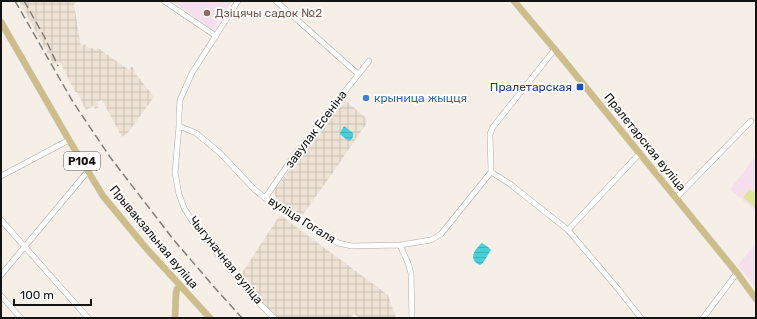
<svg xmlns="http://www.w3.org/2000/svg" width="757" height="319" font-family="Rubik,sans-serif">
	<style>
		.industrial { fill: url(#industrial-grid) }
		.education { fill: #f5dfec }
		.garden { fill: #dee697 }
		.water { fill: url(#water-rules) }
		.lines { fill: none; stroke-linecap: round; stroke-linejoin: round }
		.minor-casing { stroke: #b0aaa4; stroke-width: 6 }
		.major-casing { stroke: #cccbcb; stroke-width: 7 }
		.minor { stroke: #fff; stroke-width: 5 }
		.major { stroke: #cfbd88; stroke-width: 6 }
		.rail { stroke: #817d78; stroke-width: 1.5; stroke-dasharray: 8 4; stroke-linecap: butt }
		.education-dot { fill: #8d6e63; stroke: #fefdfb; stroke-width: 1.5 }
		.transit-dot { fill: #1a4fb4; stroke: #fefdfb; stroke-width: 1.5 }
		.shop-dot { fill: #3f7fe0; stroke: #fefdfb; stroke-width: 1.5 }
		.labels { text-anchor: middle; stroke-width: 4; stroke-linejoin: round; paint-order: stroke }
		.shield { fill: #fefdfb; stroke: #5c5a57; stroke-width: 1 }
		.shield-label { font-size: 11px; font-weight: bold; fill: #161411 }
		.education-label { font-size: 12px; fill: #785e54; stroke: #fefdfb; text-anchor: start }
		.transit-label { font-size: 12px; fill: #164399; stroke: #fefdfb; text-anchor: end }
		.shop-label { font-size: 12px; fill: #366cbe; stroke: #fefdfb; text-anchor: start }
		.street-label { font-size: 12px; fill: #161411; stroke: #fefdfb }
	</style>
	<defs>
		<pattern id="industrial-grid" width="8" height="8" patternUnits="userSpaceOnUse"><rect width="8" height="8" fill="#eee2d5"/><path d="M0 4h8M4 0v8" fill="none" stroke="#cbc1b6"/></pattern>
		<pattern id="water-rules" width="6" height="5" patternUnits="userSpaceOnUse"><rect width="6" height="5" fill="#46d1da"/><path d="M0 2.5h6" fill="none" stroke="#3db3ba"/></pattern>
	</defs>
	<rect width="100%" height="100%" fill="#f5efe8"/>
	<!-- industrial -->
	<path class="industrial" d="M19,1h58l-3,3 7,43 4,-3 3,4h4l3,2 3,-2 31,22 3,-4 4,8 18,23 -27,37 -5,3 -20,-37 -5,2 2,5 -4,2 -2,-3 -7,4 -9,-18h-2l-15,-30 -6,3z
		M345,100l21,18 1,2 -1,4 -34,50 -31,43 -23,-15 -5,-11z
		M280,215l108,80 8,23h-36l-6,-4 -4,4h-75l-37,-39z"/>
	<!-- education -->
	<path class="education" d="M172,1h60l-19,29z
		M756,156v56l-26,-23z
		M756,243v45l-18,-23z"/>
	<!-- garden -->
	<path class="garden" d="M750,189l6,5v15l-13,-12z"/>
	<!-- water -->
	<path class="water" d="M344,126l9,7c1,4 -1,6 -3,8l-3,-1 -7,-6 1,-3z
		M482,243l6,4 3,3 -8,13 -3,2c-13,-5 -5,-16 2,-22z"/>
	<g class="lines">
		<!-- minor casing -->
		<g class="minor-casing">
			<path id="minor" d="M164,1l52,35
				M238,1l-46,72 -12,27 -1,14v12l-4,47 4,21 5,14 12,19 52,65 26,26
				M276,1l82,73
				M179,126l17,7 24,20 34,36 11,9 73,45 14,3 48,-1 31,-5 10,-6 50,-62 -1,-38 3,-7 62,-78
				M491,172l19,12 58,46 50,59 23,29
				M1,176l68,-36
				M265,198l31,-45 73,-92
				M676,198l75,-77
				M1,220l87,98
				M568,230l72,-77
				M400,245l8,18 3,10 1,45
				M1,275l87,-104
				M1,296l20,22
				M703,318l34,-45"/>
		</g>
		<!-- major casing -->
		<g class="major-casing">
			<path id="major" d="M514,1l48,57 175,215 19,26
				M1,22l68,118 34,56 43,52 64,70
				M175,318l1,-25 1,-4 4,-3"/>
		</g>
		<!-- minor -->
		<use href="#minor" class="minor"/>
		<!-- major -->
		<use href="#major" class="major"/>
		<!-- rail -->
		<path class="rail" d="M15,1l58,101 37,55 63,82 42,49 27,30
			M24,1l20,35 14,30"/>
	</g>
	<!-- markers -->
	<circle class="education-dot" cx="207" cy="13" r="4"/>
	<rect class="transit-dot" x="576" y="83" width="8" height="8" rx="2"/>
	<circle class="shop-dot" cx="366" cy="98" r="4"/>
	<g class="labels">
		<!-- shield labels -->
		<rect class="shield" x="64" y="152" width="36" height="18" rx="3"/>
		<g class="shield-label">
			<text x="82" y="165">Р104</text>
		</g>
		<!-- education labels -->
		<g class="education-label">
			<text x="215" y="17">Дзіцячы садок №2</text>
		</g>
		<!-- transit labels -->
		<g class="transit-label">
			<text x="572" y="91">Пралетарская</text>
		</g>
		<!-- shop labels -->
		<g class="shop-label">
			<text x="374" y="102">крыница жыцця</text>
		</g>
		<!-- street labels -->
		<g class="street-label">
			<text transform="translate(316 129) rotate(-53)" y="4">завулак Есеніна</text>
			<text transform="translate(645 142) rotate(51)" y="4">Пралетарская вуліца</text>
			<text transform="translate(302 220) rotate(32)" y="4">вуліца Гогаля</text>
			<text transform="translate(154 237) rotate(50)" y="4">Прывакзальная вуліца</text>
			<text transform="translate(226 260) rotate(51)" y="4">Чыгуначная вуліца</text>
		</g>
	</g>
	<!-- border -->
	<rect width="757" height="319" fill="none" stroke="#161411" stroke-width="4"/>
	<!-- scale -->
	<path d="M14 299v6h77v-6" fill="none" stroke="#161411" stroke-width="2"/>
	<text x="20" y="299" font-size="12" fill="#161411" stroke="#fefdfb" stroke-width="3" paint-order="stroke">100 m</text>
</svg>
